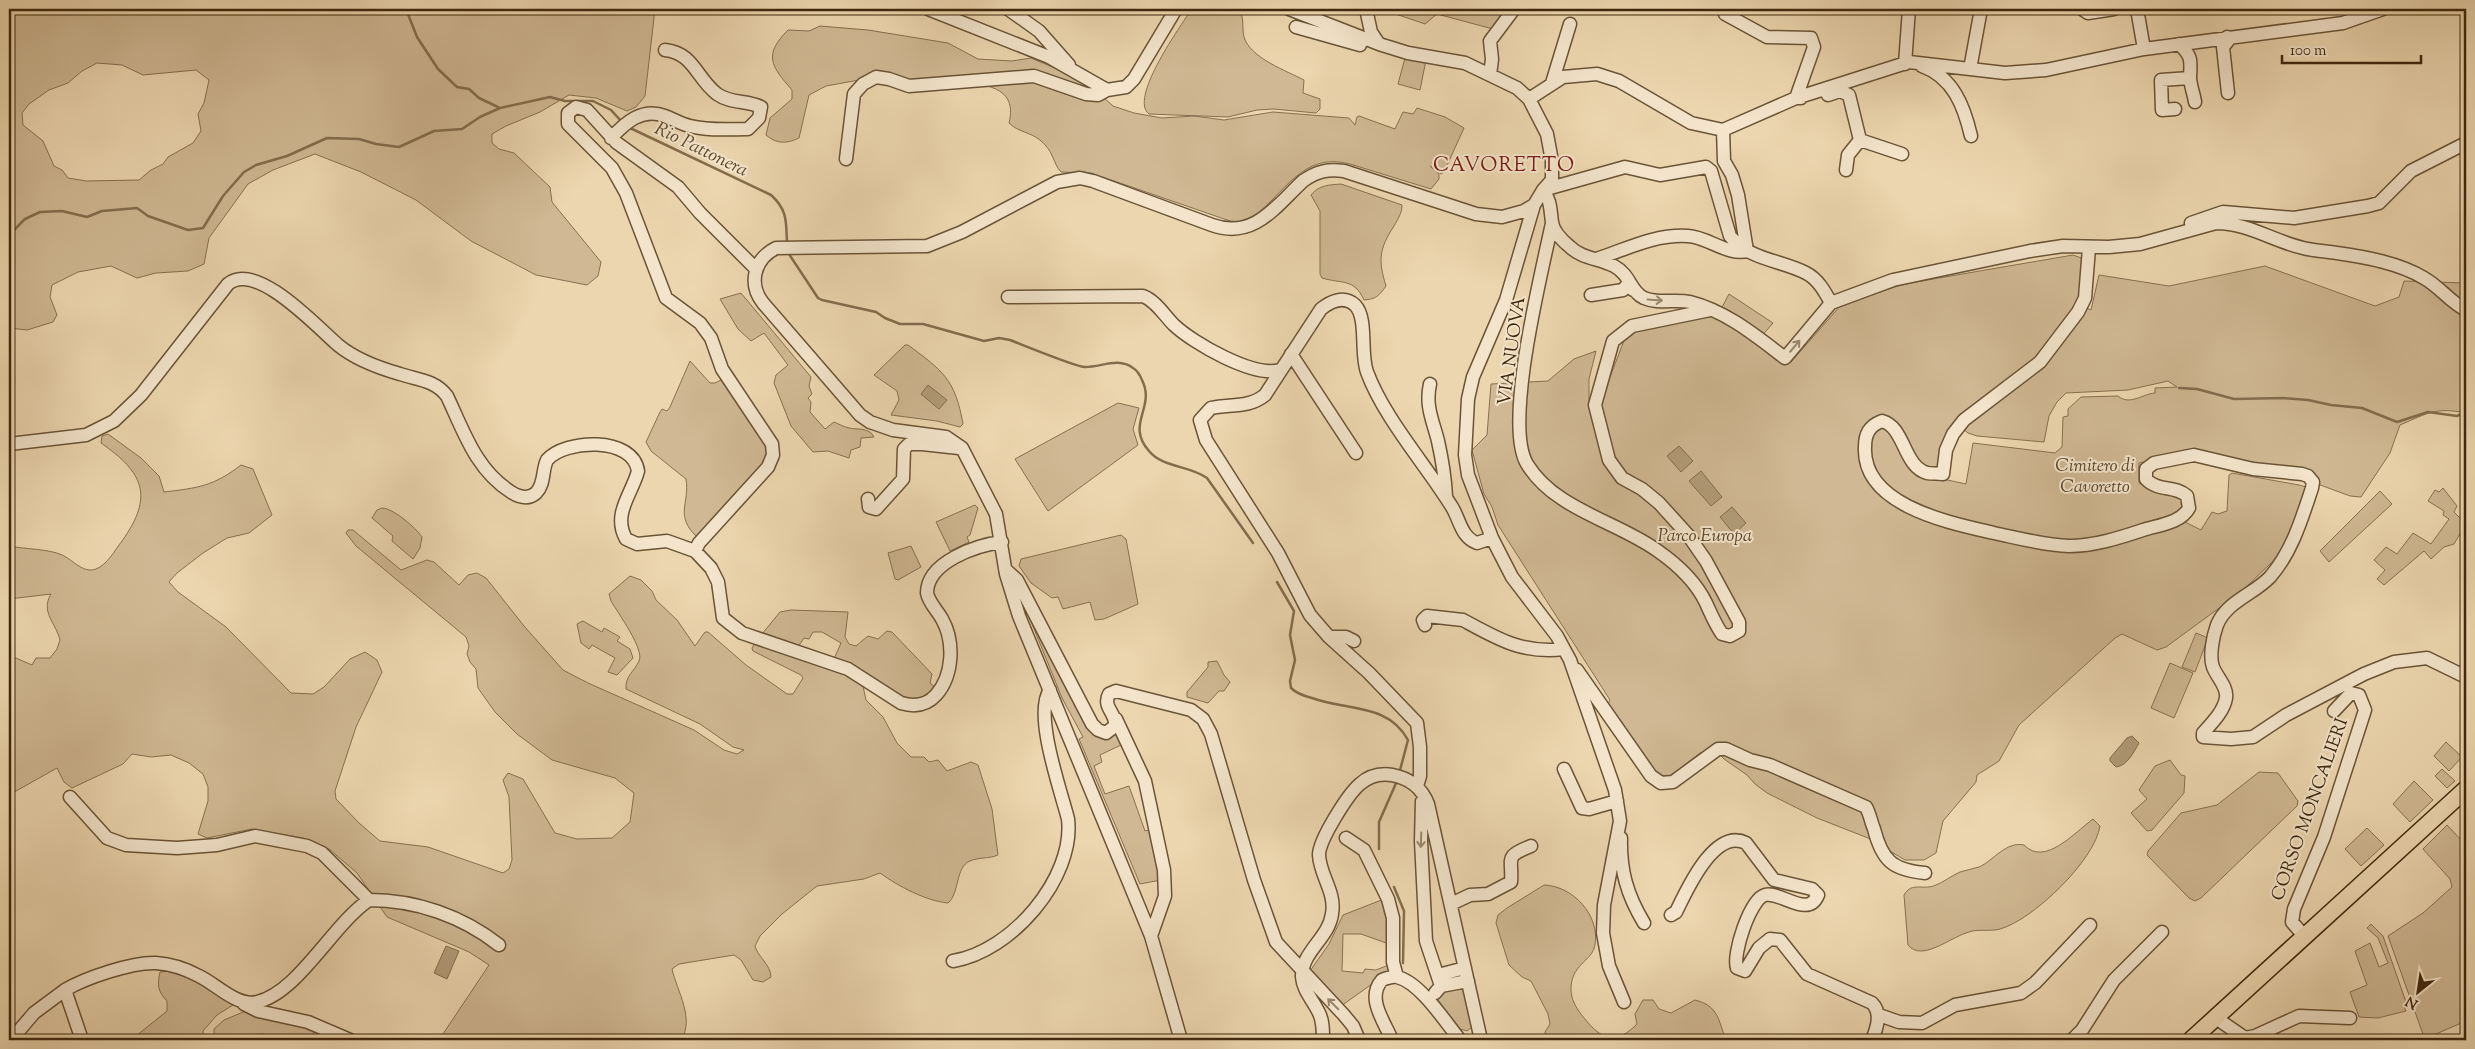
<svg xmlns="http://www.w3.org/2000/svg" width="2475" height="1049" font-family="'Sorts Mill Goudy',serif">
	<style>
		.green { fill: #cfb893; stroke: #877050; fill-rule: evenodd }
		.water { fill: #b19b78; stroke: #836d4d }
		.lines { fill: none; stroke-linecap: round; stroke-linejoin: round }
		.stream { stroke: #836d4d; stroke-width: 2.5 }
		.minor-casing { stroke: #6a5436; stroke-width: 15 }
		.major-casing { stroke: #3f280d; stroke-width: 19 }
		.minor { stroke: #f3e4cb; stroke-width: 12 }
		.major { stroke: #ecd6af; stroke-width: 16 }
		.oneway { stroke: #99866c }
		.labels { text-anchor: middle; stroke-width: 4; stroke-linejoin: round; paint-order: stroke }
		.street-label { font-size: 18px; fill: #3f280d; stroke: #f3e4cb }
		.park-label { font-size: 18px; font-style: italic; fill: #5c4528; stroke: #f3e4cb }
		.water-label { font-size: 19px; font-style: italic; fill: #614a2d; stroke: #f3e4cb }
		.quarter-label { font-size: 20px; letter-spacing: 1px; fill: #7a1f14; stroke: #f3e4cb }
	</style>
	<rect width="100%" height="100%" fill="#ecd6af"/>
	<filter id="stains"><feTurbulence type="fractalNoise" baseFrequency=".004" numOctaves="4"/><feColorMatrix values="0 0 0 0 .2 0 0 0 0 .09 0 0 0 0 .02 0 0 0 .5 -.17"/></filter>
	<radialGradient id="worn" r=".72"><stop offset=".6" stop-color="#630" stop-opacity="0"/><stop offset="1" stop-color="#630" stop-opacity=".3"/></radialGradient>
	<!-- green -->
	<path class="green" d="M9,9h646l-10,87 -9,11 -9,4 -31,-13 -27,-3 -29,17 -34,14 -14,8v9l7,6 15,4 36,34 2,15 49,60 -3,14 -11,9 -51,-10 -65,-34 -55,-41 -55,-28 -46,-18 -42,16 -25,14 -39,54 -5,26 -16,7 -32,2 -19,5 -26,-12 -33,6 -26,13 -2,12 7,18 -4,7 -26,8 -18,-2zM97,63l25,2 21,10 53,-5 13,10 -5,23 -6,11 3,17 -8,12 -25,14 -5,7 -12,6 -12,10 -53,1 -18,-3 -6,-8 -8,-4 -11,-25 -20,-16 -1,-12 7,-9 20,-14 19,-7 14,-12z
		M1381,9h127l-15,20 -56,-15 -12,10z
		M1194,11l47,2c3,8 1,16 3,24 6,21 43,34 60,43l-1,13 17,6v10l-4,4 -42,-4 -17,1 -29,7 -79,-3c-20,-15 29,-84 40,-101z
		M820,26l48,4 80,13 30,16 34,2 19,-3 45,19 19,13 18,16 21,7 28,5 32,-2 30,4 49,-8 76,6 6,7 2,-8 2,-1 36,13 8,-17 10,2 4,-6 28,9 19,11 -20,44 -3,2 -11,-8 9,8v5l-8,10 -81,-25c-49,-13 -65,31 -100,55l-9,3 -11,-1 -139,-48 -30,-1c-8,-8 -7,-21 -21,-32 -10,-8 -22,-8 -31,-17 5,-20 -2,-32 -22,-37l-79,4 -43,-11 -39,7 -17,9 -10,43c-13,6 -22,6 -33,-3l4,-17 22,-19v-9c-21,-24 -29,-35 -4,-60l21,1z
		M1405,58l21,2 -6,30 -22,-6z
		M1341,184l61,21c0,8 -4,14 -8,21 -15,23 -16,34 -8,60 -7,10 -10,13 -22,14 -10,-22 -22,-16 -42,-22l-2,-4v-63l-9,-16c8,-10 18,-10 30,-11z
		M2073,255l17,6 -8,45 9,4 8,-35 70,11 96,-20 110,40 24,-9 5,-16 62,2v130c-31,-6 -38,0 -66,12l-10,28 -29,44 -11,-1 -46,-17 -125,-25 -40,9v20c13,10 30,7 43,17l1,6 -8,7v4l26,13 11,-18 6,2 9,-3 2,-36 3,-2 67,12 7,2 1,5 -22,53 -12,16 -32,31 -75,55 -9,3 -35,-16 -7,4 -96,87 -20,36 -22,14 -1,7 -33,39 -7,32 -12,7h-19l-37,-22 -51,-20 -50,-25 -12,-9 -8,-9 -23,-16 -10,-11 -14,5 -31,24 -12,-3 -49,-70 2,-4 -112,-175 -6,-18 -8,-13 -12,-44 15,-15 4,-51 57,-3 26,-22 22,-8 -7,28v24l13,-5 23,-60 17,-12 50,-9h31l61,45h7l50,-57 63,-21zM2168,381l9,6 -22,1v5c-13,1 -25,13 -37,3l-37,1 -13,12v7l-5,1 -1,30 -7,6 -82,-10 -7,41 -23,-5 14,-55 11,9 9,3 67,6 5,-26 8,-14 9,-9 62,-3z
		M741,293l70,84 -2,9 3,8 -4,4 3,4 -1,10 15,17 9,-7c5,2 10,5 15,6 9,2 20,-1 25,9l-13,1 -1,9 -9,3 -2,8 -21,-7 -15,1 -22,-26 -17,-43 2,-8 12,-10 -24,-32 -13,8 -13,-12 -18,-30z
		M1729,294l44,29 -13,15 -39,-29z
		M905,345h3c35,26 47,34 55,79l-3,3 -23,-6 -46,-6 8,-15 -2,-9 -23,-16z
		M690,361l20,22h5l6,-3 47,66 -3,17 -68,74c-23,-22 -7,-33 -11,-58l-35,-28 -5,-9 14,-30 2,-3 5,2 3,-4z
		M1118,403l21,5 -6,21 5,16 -90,66 -33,-52z
		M108,434l33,24 18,18 5,16c34,-4 50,-6 77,-27l12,4 19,46 -23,18 -22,5 -24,15 -26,20 -8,9 9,10 48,35 65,66 22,1 11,-7 26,-28 15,-7 12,8 5,12 -26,55 -21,64 1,8 23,24 21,18 48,6 75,26 6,-4 3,-9 -3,-63 -6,-17 5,-7 15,6 32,54 22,6 35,-1 18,-16 4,-29 -19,-15 -63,-18 -35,-26 -22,-22 -17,-24 -2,-19 -6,-7 -3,-8 2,-8 -3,-9 -110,-91 -10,-13 2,-3h5l48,40 26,-10 7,2 25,23 9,-10 9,-2 9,5 38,48 39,44 25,13 106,47 30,20 13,4 7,-4 -11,-3 -33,-23 -74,-35c-1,-13 8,-17 13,-28 6,-11 -21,-48 -28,-60l-2,-7 21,-18 11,4 11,11 4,9 21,20 18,26 10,-14h3l38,33 41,29h6l10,-16 -2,-3 -48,-24 -1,-3 3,-5 93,32 15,11 3,14 17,17 14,26 14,14h13l5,5 9,-2 9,11 24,-9 7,3 14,44 6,46c-9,4 -19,2 -28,6 -15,6 -10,32 -22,42 -22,-2 -50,-17 -68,-30l-16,6 -47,7 -35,28 -22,22 -5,10c3,11 16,19 16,31l-8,5 -10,-2 -12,-20 -7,-5 -55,9 -7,5c5,22 23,50 9,71h-242l50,-75 -20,-13 -82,-35 -30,-44 -28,-24 -26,-11 -51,-9 -45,9 -9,-4 10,-33v-14l-5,-13 -14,-11 -18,-8 -20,2 -19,-3 -9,10 -51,24 -8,-6 -7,-14 -48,27v-140l23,10 4,-7h14l7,-9 3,-9c-4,-17 -20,-28 -9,-46l-42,5v-53c14,3 41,3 53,9 10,4 21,19 34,14 11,-4 19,-19 26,-28 32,-45 22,-68 -21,-98l1,-7z
		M2443,488l14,18 -3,6 12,12 -12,20 -10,3 -13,12 -7,-8 -40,34 -7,-6 8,-9 -11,-10 12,-13 11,7 16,-21 18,11 18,-25 -6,-4 1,-4 -16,-10 7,-11 4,2z
		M2380,491l12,13 -63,58 -9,-11z
		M975,505l3,3 -8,27 -3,2 2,5 -19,9 -14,-29z
		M382,508c11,0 34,20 40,29l-2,11 -7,11 -21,-18 1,-5 -21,-18 5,-8z
		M1121,535l5,4 12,65 -34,15 -9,1 -5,-18 -27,7 -5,-12 -6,1 -21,-15 -12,-17 2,-7z
		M911,546l10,21 -23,13 -3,-1 -7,-26z
		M1024,604l68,126 23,2 6,13 -21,10 2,7 -8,4 11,28 24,-8 16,45 9,-2 7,51 -21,4 -61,-145 4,-2 -21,-39z
		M791,610l57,2 -3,25 4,7 7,2 12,-10 10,3 9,-8 5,1 40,42 -2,9 6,5 -8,10 -22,5 -72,-44 7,-16 -19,-11h-9l-4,7 -5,-1 -6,9 -36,-13 18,-22z
		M583,621l19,11 2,-4 16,9 -3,4 13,8 3,9 -16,17 -9,-3 7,-14 -23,-13 -3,4 -8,-6 -4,-19z
		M2196,633l12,5 -13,34 -13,-5z
		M1217,661l7,14 6,7 -6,9h-5l-11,12 -21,-6v-5l21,-25v-5z
		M2170,663l23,10 -19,45 -23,-10z
		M2446,742l16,15 -13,14 -15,-15z
		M2170,760l11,15 4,1 -1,17 -32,37 -5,1 -16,-18 16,-14 -8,-9 16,-24z
		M2442,769l13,12 -8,7 -12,-12z
		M2259,772l19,1 20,28 -1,5 -96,92 -6,3 -6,-3 -42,-43 1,-4 33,-38 36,-8z
		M2414,781l19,19 -23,22 -17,-18z
		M2093,819l7,7c-5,34 -67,94 -100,103 -11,3 -23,-1 -34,4 -16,5 -45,29 -58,12l-4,-50c8,-14 19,-4 32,-10 8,-3 15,-9 24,-13 6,-2 13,-3 19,-5 14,-6 27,-26 45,-22 21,22 51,-13 69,-26z
		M2447,825l19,20v176l-37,16h-5l-36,-101 35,-23 29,-26 -2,-8 -27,-30z
		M2367,828l17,17 -23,21 -16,-17z
		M1544,885c29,1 56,30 51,60 -3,17 -25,19 -24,46 1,11 6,18 13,27 18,22 31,28 53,6l-2,-10 8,-14h10l6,9 12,4 24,-13c24,6 23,20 31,40h-180l-1,-8 5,-8 -2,-10 -17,-33 -9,-4 -13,-12 -13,-42 2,-8 9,-7z
		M1384,899l4,11 1,34 -28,-10h-18l-1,37 21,2 2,-4 11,1 10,-4 4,2 -1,4 -48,34 -31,-35 19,-27 14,-29z
		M2371,924l12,12 23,66 -3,2 3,7 -28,7 -19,-1 -9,-25 17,-7 -12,-34 15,-8 9,24 9,-4 -10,-25 -11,-10z
		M169,971l22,6 41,24 1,4 -16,10 -14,16 1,9h-73l36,-29v-10c-9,-9 -10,-16 -7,-29z
		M1452,986l12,2 8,39 -5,4 -7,-2 -22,-29v-4z
		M248,1010l9,7 51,11 6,4 -2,7 -43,1 -5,-6 -46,2 -4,-2v-5l10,-9z"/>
	<!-- water -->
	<path class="water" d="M928,385l19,15 -8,9 -18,-15z
		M1679,446l14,15 -12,11 -14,-16z
		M1701,471l21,26 -11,9 -22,-25z
		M1732,507l14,16 -12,11 -14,-17z
		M2132,736l7,7c-5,9 -12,23 -23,24l-6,-6v-3l17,-20z
		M446,946l13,5 -12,28 -13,-6z"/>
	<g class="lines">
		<!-- stream -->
		<path class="stream" d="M406,9l11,28 21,32 19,18 12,2 10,9 21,10
			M628,127l143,68c17,15 15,28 16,48
			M9,228l6,1 10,-10 15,-7 22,-1 25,6 15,-6 35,-3 11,8 40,14 15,-2 20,-32 21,-24 12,-7 31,-9 40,-18 32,1 17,5 23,3 35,-16 28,-2 18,-12 20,-9 50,-11 15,4h28l18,9 11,12
			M787,251l31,47 4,2 54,12 9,6 15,6h23l61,17 15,-3 11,2c13,5 66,27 75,27 17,0 33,-10 48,1 5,3 7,7 9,12 14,28 -17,44 7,71 14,17 40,14 58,27l46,65
			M2179,388l18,1 37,10 49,-1 25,2 23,5 31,3 35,14 31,-10 29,4 9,-4
			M1277,582l17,29 -4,24 5,25 -5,21 1,7c6,6 13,8 21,10 35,13 76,5 96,42l-9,34
			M1379,849v-27l18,-41
			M1394,887l10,24 -1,52"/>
		<!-- minor casing -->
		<g class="minor-casing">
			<path id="minor" d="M928,9l121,48 58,33 19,-3 8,-8 42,-70
				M1008,9l31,22 30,34
				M1366,9l5,23 8,12
				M1724,9l1,5 42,23 44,1 3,9 -18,51h5
				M2082,9l6,4 26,-4
				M2137,9l7,40
				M1296,27l64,18
				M2227,37l1,4 -5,6 5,46
				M2179,44c13,12 12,16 11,33 0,8 4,17 5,25
				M1905,64l4,-55
				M1922,66c31,11 42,40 49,70
				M1970,69l11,-60
				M1490,75l2,-16 -2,-18 24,-32
				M1552,83l18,-59
				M1828,95l12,-4 9,4 11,45 -12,15 -2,15
				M1529,99l34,-22 34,-3 22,7 72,42 32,7 73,-32 113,-36 96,11 41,-3 98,-21 199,-26 40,-14
				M2175,109l-13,1 -1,-30 29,-2
				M611,138c14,-15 31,-31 54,-22 8,3 16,8 25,10 19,5 39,3 58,3l11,-11 2,-11c-14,-7 -30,-3 -44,-13 -21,-16 -23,-41 -52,-44
				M1860,140l42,14
				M846,159l8,-65 9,-10 13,-7 13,2 20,7 125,-10 52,18 12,1 9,-5
				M1543,190c8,11 7,18 9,32 1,9 11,19 17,24 13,13 30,12 45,20 17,9 16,26 30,32 13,6 32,1 46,4 36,9 66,34 95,56l46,-55
				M1543,190l82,-23 35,8 46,-8 5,4 19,65c19,24 51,24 76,37 12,6 19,19 25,30
				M1552,223c-10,49 -49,201 -25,241 28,46 90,57 131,87 20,14 38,31 48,52 5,11 9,21 16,31l8,2 9,-5v-9l-33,-61 -18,-26 -29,-32 -17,-14 -20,-11 -13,-18 -14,-55 18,-64 19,-15 78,-16
				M2191,223l32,-11 71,6 74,-12 11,-3 32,-32 55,-28
				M2089,248l-4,50 -7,14 -38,50 -76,58 -11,14 -7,16 -3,24c-5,-1 -11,0 -16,-1 -24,-7 -22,-46 -45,-52 -13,5 -17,13 -17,26 -3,59 86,76 129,86 24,5 49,12 75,13 25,0 50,-8 74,-16 16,-5 38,-7 46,-22l-2,-12c-12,-11 -29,-4 -41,-17v-10l8,-6 40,-8 59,14 49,5 6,2 5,6 -1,6c-10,30 -20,64 -42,89 -16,17 -44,25 -53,48 -4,11 -8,31 -4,42 3,9 15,20 13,31 -2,13 -14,25 -23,35v4l28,2 22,-2 33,-22 78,-41 30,-12 33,-4 39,19
				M1599,258c30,-10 57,-24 89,-22 20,1 40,20 59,15l-9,-56 -6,-20 -8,-14 -1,-31
				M1591,295l32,-5 4,-5 6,5
				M1008,297l135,-1c13,5 21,19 31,29 19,18 80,53 106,45
				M1831,303l62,-23 137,-29 33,-5 46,1 31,-3 76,-21c32,0 57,18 87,25 11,3 23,3 34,5 28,4 62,10 87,25 16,9 26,24 42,32
				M1291,354l65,99
				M1430,384c-5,22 3,37 8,57 4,18 7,36 8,55
				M9,444l77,-9 28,-14 27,-26 87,-111c28,-24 90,44 110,61 18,15 41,23 62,29 18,6 35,6 47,22 17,36 29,74 64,96 8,5 17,8 25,1 9,-9 6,-23 11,-33 18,-21 86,-24 91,11 -6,23 -26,43 -12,68l11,5 30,-3 28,10 16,17 7,14 5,36 19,15 106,36 53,34c13,4 25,3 35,-8 17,-19 19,-53 6,-76 -5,-9 -13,-16 -15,-26 0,-31 50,-48 75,-51
				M868,499l1,8 7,2 27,-30 1,-30 5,-5h13l37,4
				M1492,538l20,39 45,59 13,24 45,130 5,31 -16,84 -1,28 6,33 15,36
				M695,551l4,-8 69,-76 5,-12 -1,-11 -50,-75 -11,-31 -11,-15 -34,-25 -40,-105 -14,-25 -44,-44v-11l8,-6 11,3 30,33 61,44 22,26 56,56
				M1005,569l12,11 75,144 6,6 8,3 9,-7c2,-13 -13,-18 -6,-32l7,-3 75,19 12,9 8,15 43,146 22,62 67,72 10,12 6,14
				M1425,625l-2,-5 4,-4 36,4c35,19 59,34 101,29
				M1329,637h17l8,4
				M1577,670l74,106 10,7 12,-1 45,-33h8l24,11 20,5 96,42c4,7 5,15 8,22 8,31 18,41 51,44
				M1116,719l29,62 19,89 1,26 -14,40
				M1564,769l18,39 7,1 28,-8
				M1417,786l3,-10v-29l-3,-24 -48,-50 -40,-36 -19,-22 -32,-62 -72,-113 -6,-20 11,-12c20,-4 38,0 54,-13l56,-86c10,-8 23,-14 34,-4 13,13 5,49 12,67 17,46 59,93 85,135 8,13 9,30 25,36l15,-5 -24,-63 -3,-20 3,-56 5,-22 33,-77 28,-95
				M70,797l37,41 19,7 51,3 40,-3 38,-9 52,10 15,7 47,47
				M1422,801l-1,40 5,100 15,45
				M1346,838l18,12 24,49 5,19v44l4,15
				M1621,838c-1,32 6,57 23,85
				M1451,904l19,-9 18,-1 23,-12c2,-24 -8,-25 20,-36
				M1671,915l5,-3c10,-20 38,-85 70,-69l28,37 38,9 6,6c-10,24 -37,-4 -53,0 -15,4 -33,60 -28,73l8,3 14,-23 11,-9 10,1 27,34 65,29c10,10 5,25 0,37
				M2305,937l-13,-15 2,-13 30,-72 41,-127 -6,-15 -8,-2 -17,18
				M953,961c58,-9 122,-83 115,-142 -7,-28 -35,-106 -18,-129
				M1438,975l27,-7
				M1435,993l6,-7 27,-5
				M244,1004l14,7 50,11 42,18
				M1879,1015l20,7 23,1 33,-18 66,-12 14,-10 55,-58
				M2216,1018l29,20 10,-2 44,-20 51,2
				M11,1040l23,-27 31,-23
				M82,1040l-17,-50c20,-12 67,-28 91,-27 15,1 30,6 43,13 17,8 38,31 58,26 41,-9 76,-78 112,-102 47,0 93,16 130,45
				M1181,1040l-30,-104 -132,-320 -13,-42 -10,-60 -34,-66 -16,-11 -53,-7 -23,-8 -10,-7 -97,-112c-15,-19 -9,-44 13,-55l151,-2 35,-14 95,-50 23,-4 13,3 119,44c42,15 64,-19 91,-44 14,-10 25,-12 41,-10l132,43 26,3 22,-6 10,-6 9,-15 9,-10v-19l-5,-27 -18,-35 -12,-11 -52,-25 -57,-10 -29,-9 -90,-35
				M1323,1040c0,-10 0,-21 -5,-29 -6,-12 -15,-21 -16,-34 -1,-25 27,-39 30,-63 4,-22 -12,-38 -13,-59 0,-15 29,-61 41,-71 9,-8 20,-11 32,-9 17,3 30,13 36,29l53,236
				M1392,1040c-8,-19 -26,-42 -10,-60 5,-2 10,-4 15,-3 23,5 49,46 63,63
				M2072,1040l10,-10 32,-50 48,-48"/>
		</g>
		<!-- major casing -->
		<g class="major-casing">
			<path id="major" d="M2191,1040l275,-251"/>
		</g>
		<!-- minor -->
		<use href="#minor" class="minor"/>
		<!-- major -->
		<use href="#major" class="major"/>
	</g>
	<!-- one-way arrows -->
	<defs><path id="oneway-shaft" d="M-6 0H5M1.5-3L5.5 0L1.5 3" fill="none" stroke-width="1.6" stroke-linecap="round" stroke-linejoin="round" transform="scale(1.25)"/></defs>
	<g class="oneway">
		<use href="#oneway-shaft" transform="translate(1655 300) rotate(4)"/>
		<use href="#oneway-shaft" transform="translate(1795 346) rotate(-50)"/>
		<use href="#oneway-shaft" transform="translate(1421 840) rotate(92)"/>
		<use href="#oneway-shaft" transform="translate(1333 1004) rotate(-135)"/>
	</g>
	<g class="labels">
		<!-- street labels -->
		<g class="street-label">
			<text transform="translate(1511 351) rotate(-82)" y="6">VIA NUOVA</text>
			<text transform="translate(2309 809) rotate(-70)" y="6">CORSO MONCALIERI</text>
		</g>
		<!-- park labels -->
		<g class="park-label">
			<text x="2095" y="471">Cimitero di<tspan x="2095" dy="21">Cavoretto</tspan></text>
			<text x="1705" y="541">Parco Europa</text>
		</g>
		<!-- water labels -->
		<g class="water-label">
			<text transform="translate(702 148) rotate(26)" y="7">Rio Pattonera</text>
		</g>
		<!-- quarter labels -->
		<g class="quarter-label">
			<text x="1504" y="171">CAVORETTO</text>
		</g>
	</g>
	<!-- margin -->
	<rect width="2475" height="1049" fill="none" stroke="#ecd6af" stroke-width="30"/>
	<rect x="10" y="10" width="2455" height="1029" fill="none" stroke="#3f280d" stroke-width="2.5"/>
	<rect x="15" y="15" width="2445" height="1019" fill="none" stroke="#3f280d"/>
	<!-- north arrow -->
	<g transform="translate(2418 992) rotate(210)" stroke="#f3e4cb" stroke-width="4" paint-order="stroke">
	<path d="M0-4L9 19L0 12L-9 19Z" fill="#3f280d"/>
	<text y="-8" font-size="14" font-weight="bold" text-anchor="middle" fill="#3f280d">N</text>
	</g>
	<!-- scale -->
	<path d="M2282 55v8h139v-8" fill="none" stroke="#3f280d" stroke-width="2.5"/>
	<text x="2290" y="55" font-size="15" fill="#3f280d" stroke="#f3e4cb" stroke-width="4" paint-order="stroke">100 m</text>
	<rect width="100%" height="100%" filter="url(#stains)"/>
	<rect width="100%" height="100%" fill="url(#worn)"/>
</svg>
